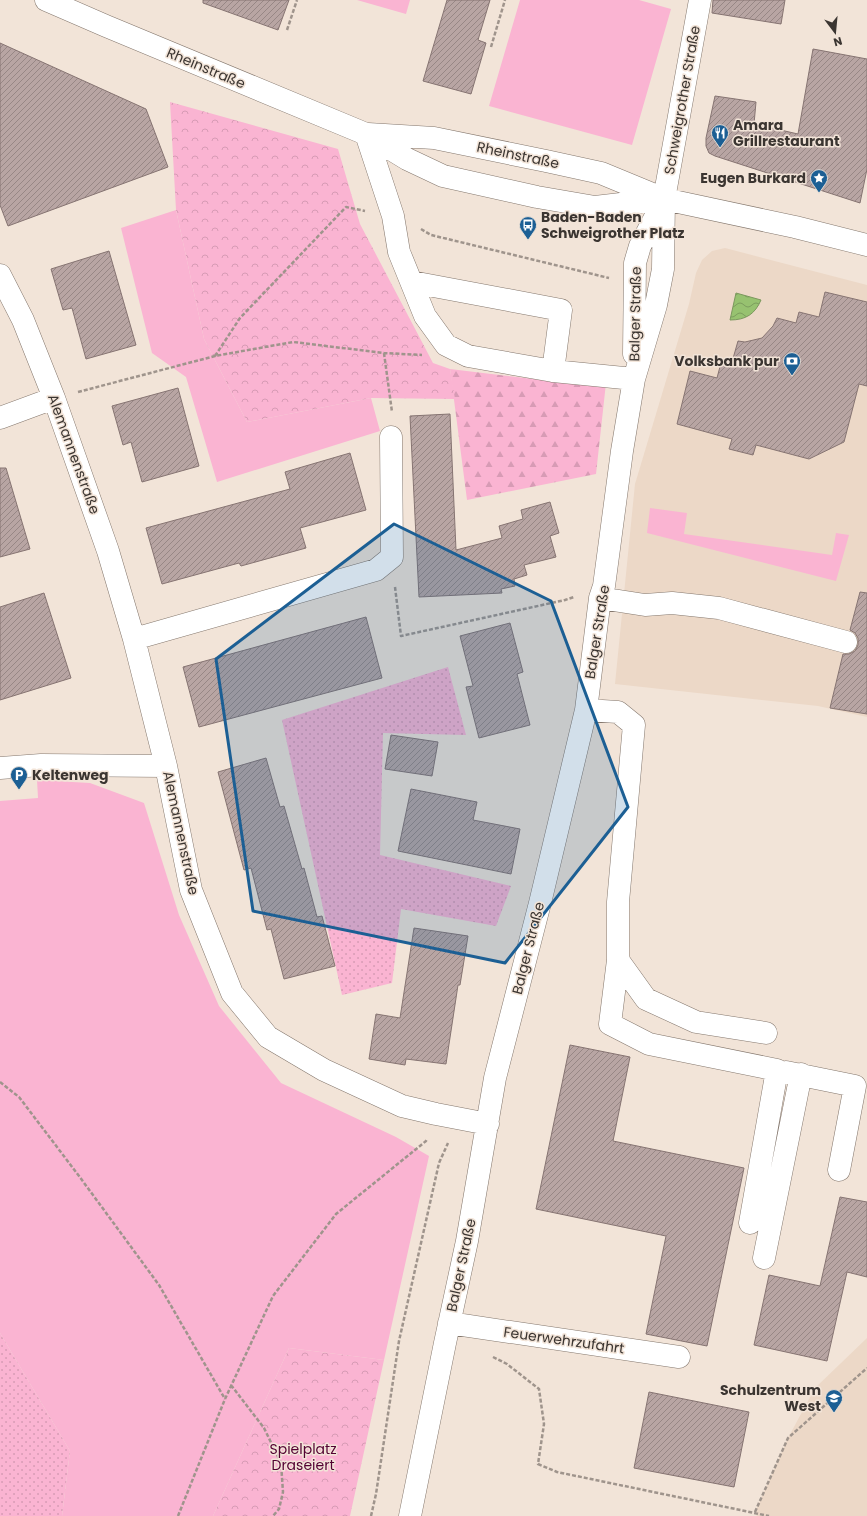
<svg xmlns="http://www.w3.org/2000/svg" width="867" height="1516" font-family="Poppins,sans-serif">
	<style>
		.built { fill: #ecd8c7 }
		.grass { fill: #fab4d2 }
		.forest { fill: url(#forest-firs) }
		.park { fill: url(#park-crowns) }
		.garden { fill: url(#garden-dots) }
		.water { fill: url(#water-waves); stroke: #7b985d }
		.building { fill: url(#building-hatch); stroke: #867472 }
		.lines { fill: none; stroke-linecap: round; stroke-linejoin: round }
		.minor-casing { stroke: #84776d; stroke-width: 23 }
		.path { stroke: #9f948c; stroke-width: 2.5; stroke-dasharray: 4 2; stroke-linecap: butt }
		.minor { stroke: #fff; stroke-width: 22 }
		.marked { fill: #1c5f94; fill-opacity: 0.2; stroke: #1c5f94; stroke-width: 3; stroke-linejoin: round }
		.labels { text-anchor: middle; stroke-width: 3; stroke-linejoin: round; paint-order: stroke }
		.street-label { font-size: 14px; fill: #3b3531; stroke: #f2e4d8 }
		.poi-label { font-size: 14px; font-weight: bold; fill: #3b3531; stroke: #f2e4d8; text-anchor: start }
		.park-label { font-size: 14px; fill: #530132; stroke: #f2e4d8 }
	</style>
	<defs>
		<pattern id="forest-firs" width="22" height="20" patternUnits="userSpaceOnUse"><rect width="22" height="20" fill="#fab4d2"/><path d="M5 1l3.5 6h-7zM16 11l3.5 6h-7z" fill="#d79bb5"/></pattern>
		<pattern id="park-crowns" width="20" height="18" patternUnits="userSpaceOnUse"><rect width="20" height="18" fill="#fab4d2"/><path d="M2 6a3 3 0 1 1 6 0M12 15a3 3 0 1 1 6 0" fill="none" stroke="#d79bb5"/></pattern>
		<pattern id="garden-dots" width="8" height="8" patternUnits="userSpaceOnUse"><rect width="8" height="8" fill="#fab4d2"/><path d="M2 2h.1M6 6h.1" fill="none" stroke="#d79bb5" stroke-width="1.8" stroke-linecap="round"/></pattern>
		<pattern id="water-waves" width="16" height="10" patternUnits="userSpaceOnUse"><rect width="16" height="10" fill="#97c270"/><path d="M0 5q4-4 8 0t8 0" fill="none" stroke="#7c9e5d"/></pattern>
		<pattern id="building-hatch" width="6" height="6" patternUnits="userSpaceOnUse"><rect width="6" height="6" fill="#b8a5a3"/><path d="M-1 1l2-2M0 6l6-6M5 7l2-2" fill="none" stroke="#978785"/></pattern>
	</defs>
	<rect width="100%" height="100%" fill="#f2e4d8"/>
	<!-- built -->
	<path class="built" d="M725,248l142,37v432l-49,-11 -203,-22 20,-200 54,-180 7,-31 6,-13 10,-9z
		M867,1338v178h-110l-2,-4 33,-74 27,-50z"/>
	<!-- grass -->
	<path class="grass" d="M357,0h53l-4,14z
		M520,0h119l32,9 -39,136 -143,-39z
		M176,210l28,129 43,83 124,-24 9,33 -163,51 -31,-105 -34,-24 -31,-125z
		M650,508l37,5 -3,21 148,21 4,-22 13,2 -13,46 -189,-48z
		M37,780l53,3 54,20 35,112 40,91 62,77 115,54 33,19 -45,204 -95,-12 -76,168h-151l8,-65 -70,-118v-532l38,-3z"/>
	<!-- forest -->
	<path class="forest" d="M450,369l108,13 48,1 -10,91 -129,26z"/>
	<!-- park -->
	<path class="park" d="M170,102l168,47 22,75 73,139 17,6 5,30 -84,-1 -124,24 -43,-83 -28,-129z
		M289,1348l95,12 -34,156h-137z"/>
	<!-- garden -->
	<path class="garden" d="M448,667l18,68 -83,-2 -3,122 131,31 -15,40 -95,-17 -9,74 -50,12 -60,-275z
		M0,1333l70,118 -8,65h-62z"/>
	<!-- water -->
	<path class="water" d="M736,293l25,7c-6,14 -15,20 -31,20z"/>
	<!-- building -->
	<path class="building" d="M203,0h86l-11,30 -75,-27z
		M447,0h43l-12,40 8,3 -15,51 -48,-13z
		M713,0h72l-4,24 -69,-11z
		M0,43l146,66 22,58 -160,59 -8,-21z
		M813,49l54,10v110l-7,34 -145,-47 -6,-3 -3,-7v-8l9,-42 41,6 -2,22 44,10z
		M109,251l27,94 -50,14 -14,-51 -9,2 -12,-41z
		M825,292l42,10v84l-8,-2 -15,58 -35,17 -53,-14 -3,10 -24,-6 3,-10 -55,-15 13,-53 27,7 5,-19 10,3 6,-21 7,1 17,-4 11,-12 4,-8 19,5 3,-11 20,5z
		M178,388l21,78 -57,16 -11,-40 -8,3 -11,-39z
		M450,414l6,136 46,-12 -3,-12 24,-7 -2,-9 29,-8 9,31 -9,3 6,21 -32,8 3,10 -13,4 1,7 -14,3 1,4 -83,4 -9,-181z
		M350,453l16,57 -66,18 6,20 -65,18 -2,-3 -77,21 -16,-56 144,-39 -5,-17z
		M0,468h6l24,81 -30,8z
		M860,592l7,1v121l-37,-6 13,-54h6l6,-3 3,-6v-7l-3,-5 -5,-3z
		M44,593l27,85 -71,22v-93z
		M366,617l16,61 -183,49 -16,-60z
		M510,623l13,49 -6,2 13,51 -51,13 -13,-51 7,-1 -13,-50z
		M391,735l47,7 -6,34 -47,-7z
		M266,758l14,49 4,-1 18,63 2,-1 13,49 5,-1 13,50 -51,13 -13,-50 -4,1 -16,-62 -7,2 -26,-98z
		M411,789l66,13 -4,18 47,9 -9,45 -113,-23z
		M414,928l54,8 -8,49h-2l-12,79 -40,-5 -1,6 -36,-6 7,-45 24,4z
		M570,1045l60,12 -17,84 131,27 -37,178 -61,-12 20,-98 -130,-27z
		M840,1197l27,5v75l-20,-5 -20,89 -73,-16 15,-70 51,11z
		M649,1392l100,20 -15,75 -100,-19z"/>
	<g class="lines">
		<!-- minor casing -->
		<g class="minor-casing">
			<path id="minor" d="M46,0l60,26 260,108 41,25 36,17 94,21 58,10 69,-8
				M366,134l27,82 6,36 26,64 21,29 22,11 85,15 81,8
				M368,134l66,4 112,23 55,12 63,26 131,28 72,18
				M0,275l23,45 31,78 54,153 26,88 32,127 25,124 41,103 36,44 56,33 78,36 34,8 52,10
				M412,282l149,28 -8,61
				M634,354l1,-91 5,-17 22,-42
				M0,418l54,-20
				M600,598l45,7 27,-2 47,5 127,34
				M134,639l242,-69 16,-13 -1,-120
				M586,710l32,2 16,13 -16,177v58l28,39 50,23 70,11
				M0,768l41,-3 125,1
				M618,960l-8,64 39,20 128,26 -27,153
				M786,1072l69,14 -16,84
				M764,1258l37,-184
				M449,1323l230,34
				M410,1516l35,-173 22,-102 28,-163 45,-175 46,-193 14,-112 4,-12 18,-135 12,-72 22,-74 7,-36 1,-70 36,-199"/>
		</g>
		<!-- path -->
		<path class="path" d="M287,30l10,-30
			M491,47l14,-47
			M421,229l10,6 178,43
			M384,353l8,59
			M215,356l25,-38 106,-111 19,4
			M78,392l137,-36 78,-14 91,11 38,2
			M395,587l6,49 164,-36 9,-3
			M0,1082l19,15 60,79 80,109 66,114
			M493,1357l14,7 32,25 5,35 -6,40 19,8 212,44
			M231,1385l33,43 17,35 2,29 -4,17 -6,7
			M755,1512l33,-74 79,-70
			M178,1516l47,-117 48,-103 63,-82 90,-73 1,-2
			M371,1516l5,-22 23,-153 40,-178 9,-20"/>
		<!-- minor -->
		<use href="#minor" class="minor"/>
	</g>
	<!-- marked area -->
	<path class="marked" d="M394,524l157,77 77,206 -123,156 -252,-52 -37,-252z"/>
	<!-- icons -->
	<defs>
		<g id="restaurant-pin" transform="scale(0.9)"><path d="M0 17L-7.5 6A9.5 9.5 0 1 1 7.5 6Z" fill="#1c5f94" stroke="#f2e4d8"/><path d="M-5-6h1v4h1v-4h1v4h1v-4h1v5L-1.5 .5V6h-2V.5L-5-1ZM5-6V6H3V1.5H1.5Q1.5-4 5-6Z" fill="#fff"/></g>
		<g id="sight-pin" transform="scale(0.9)"><path d="M0 17L-7.5 6A9.5 9.5 0 1 1 7.5 6Z" fill="#1c5f94" stroke="#f2e4d8"/><path d="M0-6L1.8-2.2L6-1.7L2.9 1.2L3.7 5.4L0 3.3L-3.7 5.4L-2.9 1.2L-6-1.7L-1.8-2.2Z" fill="#fff"/></g>
		<g id="bus-pin" transform="scale(0.9)"><path d="M0 17L-7.5 6A9.5 9.5 0 1 1 7.5 6Z" fill="#1c5f94" stroke="#f2e4d8"/><path d="M-5-6H5V4H4V6H2V4H-2V6H-4V4H-5ZM-3.5-4V0h7V-4ZM-3.5 1.2v1.5H-2V1.2ZM2 1.2v1.5H3.5V1.2Z" fill="#fff"/></g>
		<g id="bank-pin" transform="scale(0.9)"><path d="M0 17L-7.5 6A9.5 9.5 0 1 1 7.5 6Z" fill="#1c5f94" stroke="#f2e4d8"/><path d="M-6-4H6V4H-6ZM0-2.3a2.3 2.3 0 1 0 0 4.6a2.3 2.3 0 1 0 0-4.6Z" fill="#fff"/></g>
		<g id="parking-pin" transform="scale(0.9)"><path d="M0 17L-7.5 6A9.5 9.5 0 1 1 7.5 6Z" fill="#1c5f94" stroke="#f2e4d8"/><path d="M-3.5-5.5H1a3.5 3.5 0 0 1 0 7H-1V5.5H-3.5ZM-1-3.4V-.6H.8a1.4 1.4 0 0 0 0-2.8Z" fill="#fff"/></g>
		<g id="school-pin" transform="scale(0.9)"><path d="M0 17L-7.5 6A9.5 9.5 0 1 1 7.5 6Z" fill="#1c5f94" stroke="#f2e4d8"/><path d="M0-5L7-2L0 1L-7-2ZM-4 1L0 2.5L4 1V4Q0 6-4 4Z" fill="#fff"/></g>
	</defs>
	<g fill-rule="evenodd">
		<use href="#restaurant-pin" x="720" y="133"/>
		<use href="#sight-pin" x="819" y="178"/>
		<use href="#bus-pin" x="528" y="225"/>
		<use href="#bank-pin" x="792" y="361"/>
		<use href="#parking-pin" x="19" y="775"/>
		<use href="#school-pin" x="834" y="1398"/>
	</g>
	<g class="labels">
		<!-- street labels -->
		<g class="street-label">
			<text transform="translate(206 68) rotate(23)" y="5">Rheinstraße</text>
			<text transform="translate(682 100) rotate(-80)" y="5">Schweigrother Straße</text>
			<text transform="translate(518 155) rotate(12)" y="5">Rheinstraße</text>
			<text transform="translate(635 314) rotate(-89)" y="5">Balger Straße</text>
			<text transform="translate(74 454) rotate(70)" y="5">Alemannenstraße</text>
			<text transform="translate(597 632) rotate(-81)" y="5">Balger Straße</text>
			<text transform="translate(181 833) rotate(78)" y="5">Alemannenstraße</text>
			<text transform="translate(528 948) rotate(-76)" y="5">Balger Straße</text>
			<text transform="translate(461 1265) rotate(-78)" y="5">Balger Straße</text>
			<text transform="translate(564 1340) rotate(8)" y="5">Feuerwehrzufahrt</text>
		</g>
		<!-- poi labels -->
		<g class="poi-label">
			<text x="733" y="130">Amara<tspan x="733" dy="16">Grillrestaurant</tspan></text>
			<text x="806" y="183" text-anchor="end">Eugen Burkard</text>
			<text x="541" y="222">Baden-Baden<tspan x="541" dy="16">Schweigrother Platz</tspan></text>
			<text x="779" y="366" text-anchor="end">Volksbank pur</text>
			<text x="32" y="780">Keltenweg</text>
			<text x="821" y="1395" text-anchor="end">Schulzentrum<tspan x="821" dy="16">West</tspan></text>
		</g>
		<!-- park labels -->
		<g class="park-label">
			<text x="303" y="1454">Spielplatz<tspan x="303" dy="16">Draseiert</tspan></text>
		</g>
	</g>
	<!-- north arrow -->
	<g transform="translate(835 32) rotate(164)" stroke="#f2e4d8" stroke-width="3" paint-order="stroke">
	<path d="M0-3L7 15L0 10L-7 15Z" fill="#3b3531"/>
	<text y="-6" font-size="11" font-weight="bold" text-anchor="middle" fill="#3b3531">N</text>
	</g>
</svg>
